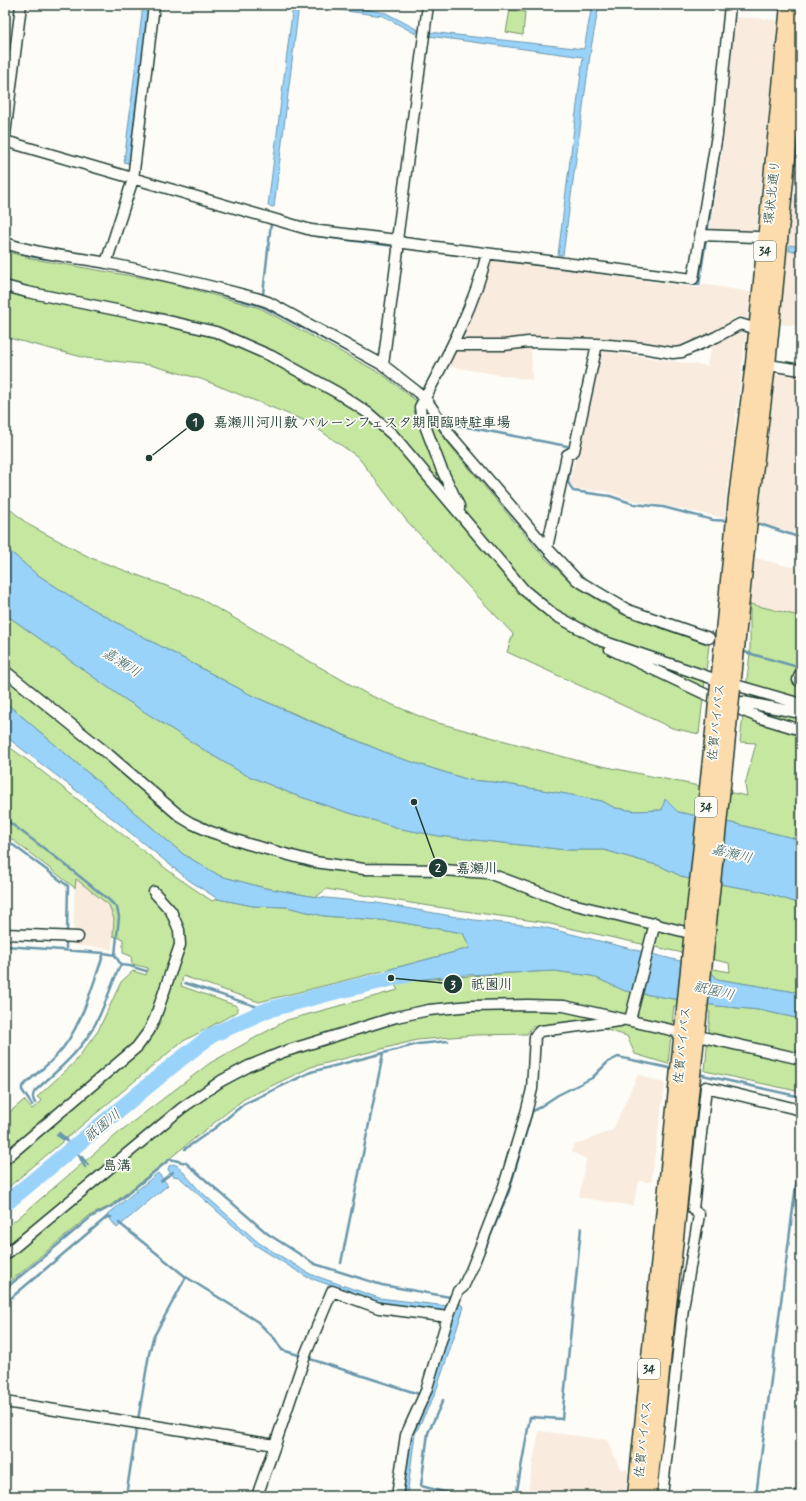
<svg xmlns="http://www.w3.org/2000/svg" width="806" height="1501" font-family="Mynerve,'Klee One',sans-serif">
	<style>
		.built { fill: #f9ebdd }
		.green { fill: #c6e7a0; stroke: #72926a }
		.water { fill: #9ad3fa; stroke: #6997ab }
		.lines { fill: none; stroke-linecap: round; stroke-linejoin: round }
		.stream { stroke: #6997ab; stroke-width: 2.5 }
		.river { stroke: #9ad3fa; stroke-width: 16 }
		.minor-casing { stroke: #1f3d34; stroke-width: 13 }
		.trunk-casing { stroke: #1f3d34; stroke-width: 19 }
		.minor { stroke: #fdfcf7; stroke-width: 10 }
		.trunk { stroke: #fcdcac; stroke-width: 16 }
		.trunk-bridge-casing { stroke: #1f3d34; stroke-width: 19; stroke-linecap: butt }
		.trunk-bridge { stroke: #fcdcac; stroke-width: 16 }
		.labels { text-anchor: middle; stroke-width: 3.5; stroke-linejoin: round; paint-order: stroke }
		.shield { fill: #fdfcf7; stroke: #62766e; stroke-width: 1 }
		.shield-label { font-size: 12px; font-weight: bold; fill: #1f3d34 }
		.street-label { font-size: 13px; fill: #1f3d34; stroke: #fdfcf7 }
		.water-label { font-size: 14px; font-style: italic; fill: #3e6266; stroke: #fdfcf7 }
		.neighbourhood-label { font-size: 14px; font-weight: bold; fill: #1f3d34; stroke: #fdfcf7 }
		.leader { fill: none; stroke: #1f3d34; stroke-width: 1.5 }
		.callout-dot { fill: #1f3d34; stroke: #fdfcf7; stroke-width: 1.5 }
		.mark-label { font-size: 12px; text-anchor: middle; font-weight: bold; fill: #fff }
		.callout-label { font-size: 14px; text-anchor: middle; font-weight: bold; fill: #1f3d34; stroke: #fdfcf7; stroke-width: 3.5; stroke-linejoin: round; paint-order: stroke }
	</style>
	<rect width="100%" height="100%" fill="#fdfcf7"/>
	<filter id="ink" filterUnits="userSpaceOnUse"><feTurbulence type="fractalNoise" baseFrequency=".025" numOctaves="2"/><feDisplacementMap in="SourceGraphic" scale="8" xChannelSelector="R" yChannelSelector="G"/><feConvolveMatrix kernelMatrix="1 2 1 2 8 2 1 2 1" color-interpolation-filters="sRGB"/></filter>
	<g filter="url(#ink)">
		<!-- built -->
		<path class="built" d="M735,17l43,3 -22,214 -46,-1 14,-97z
			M792,199h9v127l-21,-2z
			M488,260l212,28 1,-4 49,8 -2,26 -13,-1 -18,16 -42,17 -69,-9 -70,-4 -5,9 1,34 -86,-14z
			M738,331l8,1 -22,186 -62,-13 -28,-4 -28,-10 -32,-2 -4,-8 4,-20 4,-3 23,-107 106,15 5,-21z
			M785,373l16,3v58l-2,29 2,26v46l-43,-12 17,-147z
			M755,558l45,11 -3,28 2,19 -49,-12z
			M75,878l34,27 5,14 -2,30 -39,-4z
			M638,1074l27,10 -14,98 -12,-1 -6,25 -54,-9 7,-38 -14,-7 2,-7 39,-15z
			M539,1431l68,9 13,29 8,1 -3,26h-98z
			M667,1489l48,7h-49z"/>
		<!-- green -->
		<path class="green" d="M510,10l15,2 -2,23 -17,-3z
			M5,251l28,8 134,23 93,26 122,66 37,29 34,46 91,108 31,29 46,28 88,31 -10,89 -27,-6 -165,-76 6,-18 -107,-114 -48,-63 -50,-35 -107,-43 -51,-14 -64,-7 -81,-21z
			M5,505l24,20 62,33 108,40 168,96 64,27 152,41 164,34 -2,-11 11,-42 -16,-1 10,-89v-49l49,12 2,35v189l-65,-16 -58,-12 -12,-12 -4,10 -27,1 -20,-3 -13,-7 -36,-7 -73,-12 -24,-2 -73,-23 -143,-61 -139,-75 -41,-23 -38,-25 -30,-26z
			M5,614l118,84 89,57 32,19 48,20 51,17 59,18 37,7 128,14h37l56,16 25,12 75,13 41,13v89l-84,-14 -9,-11 22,4 -1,-9 -188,-41 -118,-17 -97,-16 -10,8 -51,-9 -45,-12 -37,-22 -178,-152z
			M5,744l25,18 148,116 34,23 6,-2 35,7 34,1 37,9 68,5 71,12 7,15 -83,22 -128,32 -76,-26 -2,10 56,20v6l-57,31 -175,147v-74l19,-16 8,9 10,-8 -5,-4 37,-34 24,-32 23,-49 12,-11 13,4 2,-7 -16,-4 -1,-8 -8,-3v-14l-10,-3 1,-17 -5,-14 -33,-26 -1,9 -70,-54z
			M554,971l38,5 33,15 93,15 41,4 42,9v73l-96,-21 5,-59 -36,-6 -6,58 -33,-10 -8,-18 -46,-14 -49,5 -5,7 -52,1 -58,5 -106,27 -67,32 -134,107 -21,10 -84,70v-57l117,-99 88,-67 77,-43 111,-30 -5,-8 117,-9z"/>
		<!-- water -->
		<path class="water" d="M143,5h7l-20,159 -6,-2z
			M293,5h6l-25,202 -6,-1z
			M302,5h38l46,8 32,17 -2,4 -33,-18z
			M592,5h7l-8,43 -28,207h-5l25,-198 -154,-21v-4l155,17z
			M790,245l11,2v4h-12z
			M5,547l30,26 38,25 41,23 107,58 32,17 50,22 93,39 73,23 24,2 73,12 36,7 13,7 20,3 27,-1 3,-11 13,13 58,12 65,16v64l-41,-13 -75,-13 -25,-12 -56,-16h-37l-128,-14 -37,-7 -59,-18 -51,-17 -48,-20 -32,-19 -89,-57 -118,-84z
			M5,702l178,152 37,22 45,12 51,9 61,6 97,17 69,7 165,41 9,11 84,14v26l-42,-9 -41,-4 -93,-15 -33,-15 -38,-5 -89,4 -72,7 -6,-12 83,-22 -7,-15 -71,-12 -68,-5 -37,-9 -34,-1 -35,-7 -28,-18 -73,-59 -112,-86z
			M173,1164l5,2 21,24 60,53 51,31 69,24 77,9 3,-4 5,4 -29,87 -20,40 -8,62h-5l9,-59 20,-44 23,-78 -8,-4 -66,-8 -73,-26 -52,-32 -76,-68 -6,-1 -5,-6 1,-4z
			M158,1173l10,12 -51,43 -10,-13z"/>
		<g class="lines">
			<!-- stream -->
			<path class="stream" d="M707,234l17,-114
				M317,236l77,10
				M5,249l30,8 14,2
				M614,274l85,11 7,-46
				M205,290l56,16 123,65
				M263,294l8,-71
				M451,424l116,22
				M449,441l96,113 12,12
				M570,464l-2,18 5,9 37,5 24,8 29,3 50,13 16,1
				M754,524h6l41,14
				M801,579l-2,18 2,31
				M741,651l57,16 2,-6h1
				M800,661l1,-5
				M5,819l53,40 51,41 8,8 2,9 -4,38 6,10
				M5,839l63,47 -1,47
				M5,946l99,7c-12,33 -23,77 -48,103 -10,11 -23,20 -34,31v3l10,15
				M66,950v-12
				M104,953l11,2
				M121,965l9,1 16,5
				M185,983l82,27
				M698,1074l103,23
				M35,1103c-3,-5 -3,-8 0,-12 16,-15 35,-30 48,-48 17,-21 25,-50 36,-75l2,-3
				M59,1133l7,6
				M57,1135l17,11 11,21
				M185,1149l30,-21 29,-24 67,-32 107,-28 30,-3
				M81,1156l7,9
				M161,1181l12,-9
				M119,1223l67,54 72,45 17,17 7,11 20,6
				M485,1249l24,-58 23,-79 26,-17 34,-17 16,-16 10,-5 56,12
				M341,1263l42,-209
				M5,1289l86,-72 23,-12 56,-46 16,4 82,71 47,30 67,21 68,12 4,-1
				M5,1303l102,-86h4
				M307,1358l115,37
				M443,1400l-15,33 -7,53 39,10
				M138,1420l11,-66 4,-16 33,-61
				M126,1496l11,-71
				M516,1496l14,-79 32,2 19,-191
				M756,1496l45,-350"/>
			<!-- river -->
			<path class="river" d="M5,1204l173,-143 34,-26 55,-25 59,-16 85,-20"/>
			<!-- minor casing -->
			<g class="minor-casing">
				<path id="minor" d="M5,135l16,-130
					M5,141l306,89 86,10 31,-235
					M701,235l55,2 10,2
					M5,243c33,11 68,14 102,20 50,10 100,22 149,35l12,4 115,63
					M487,254c-13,51 -37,97 -62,144l-42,-33 15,-115 -1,-10 7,3 289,36 24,-144 13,-130
					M106,263l27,-84 21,-174
					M5,286l22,6 124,25 65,15 55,24 67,37 30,20 25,22 131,155 29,24 49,27 118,40
					M453,345h51l24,-3 69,2 46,4 30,5 9,-1 34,-15 24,-13 17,5
					M762,364l39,6
					M459,509v-3l-18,-38 -20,-53 -1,-8 5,-9 26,38 96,112 30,32 51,30 81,28
					M547,548l20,-93 7,-4 23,-107
					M610,649l114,54 37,15 40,12
					M5,671l104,84 72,62 10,6 20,9 37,12 67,18 49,7 79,1 45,3 80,30 130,32
					M798,680l3,-8
					M732,684l69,20
					M728,703l15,-1 58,11
					M5,934l73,3
					M630,1020l25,-97
					M5,1159l132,-112 12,-16 6,-13 25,-73 -1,-15 -8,-19 -17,-19
					M5,1255l177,-147 39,-27 28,-15 34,-14 113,-35 33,-7 42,-4 57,-1 36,1 237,53
					M5,1402l270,43
					M257,1496l18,-51 31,-92 26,-62 47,17 69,9
					M397,1496l9,-61 20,-44 22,-74 10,-26 5,-4 9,-19 32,-82 22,-73 6,-24 3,-53 5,-5 80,-10
					M662,1496l21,-188 16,-93 -6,-6 13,-122 95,23"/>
			</g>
			<!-- trunk casing -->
			<g class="trunk-casing">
				<path id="trunk" d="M719,684l18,-186 17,-135 35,-358
					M732,688l19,-189 16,-134 34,-351
					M636,1496l57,-566
					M648,1496l59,-564"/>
			</g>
			<!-- minor -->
			<use href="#minor" class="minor"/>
			<!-- trunk -->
			<use href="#trunk" class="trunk"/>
			<!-- trunk-bridge casing -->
			<g class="trunk-bridge-casing">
				<path id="trunk-bridge" d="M693,930l26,-246
					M707,932l25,-244"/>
			</g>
			<!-- trunk-bridge -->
			<use href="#trunk-bridge" class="trunk-bridge"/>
		</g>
	</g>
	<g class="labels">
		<!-- shield labels -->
		<g class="shield">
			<rect x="754" y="241" width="22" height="20" rx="3"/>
			<rect x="695" y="797" width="22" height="20" rx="3"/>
			<rect x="638" y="1359" width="22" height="20" rx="3"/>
		</g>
		<g class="shield-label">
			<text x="765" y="255">34</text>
			<text x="706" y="811">34</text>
			<text x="649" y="1373">34</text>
		</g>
		<!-- street labels -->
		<g class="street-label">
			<text transform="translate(771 192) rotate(-84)" y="5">環状北通り</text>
			<text transform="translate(715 722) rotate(-84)" y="5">佐賀バイパス</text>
			<text transform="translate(681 1045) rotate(-84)" y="5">佐賀バイパス</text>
			<text transform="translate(642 1439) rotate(-84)" y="5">佐賀バイパス</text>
		</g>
		<!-- water labels -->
		<g class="water-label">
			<text transform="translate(122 662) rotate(32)" y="5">嘉瀬川</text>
			<text transform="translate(732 853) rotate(14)" y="5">嘉瀬川</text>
			<text transform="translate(714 990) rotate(14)" y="5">祇園川</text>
			<text transform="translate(102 1125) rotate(-39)" y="5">祇園川</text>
		</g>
		<!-- neighbourhood labels -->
		<g class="neighbourhood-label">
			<text x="117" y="1170">島溝</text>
		</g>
	</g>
	<!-- callouts -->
	<path class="leader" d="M149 458L195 422M414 802L438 868M391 978L453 984"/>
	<g class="callout-dot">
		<circle cx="149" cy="458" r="4"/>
		<circle cx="414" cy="802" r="4"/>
		<circle cx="391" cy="978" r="4"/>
		<circle cx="195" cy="422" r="10"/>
		<circle cx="438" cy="868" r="10"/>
		<circle cx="453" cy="984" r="10"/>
	</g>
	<g class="mark-label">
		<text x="195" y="426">1</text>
		<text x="438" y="872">2</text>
		<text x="453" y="989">3</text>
	</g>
	<g class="callout-label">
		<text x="362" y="427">嘉瀬川河川敷 バルーンフェスタ期間臨時駐車場</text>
		<text x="477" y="873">嘉瀬川</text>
		<text x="492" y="989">祇園川</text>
	</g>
	<!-- margin -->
	<rect width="806" height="1501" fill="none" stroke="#fdfcf7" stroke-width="20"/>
	<rect x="10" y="10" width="786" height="1481" fill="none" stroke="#1f3d34" stroke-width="1.5" filter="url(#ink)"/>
</svg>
